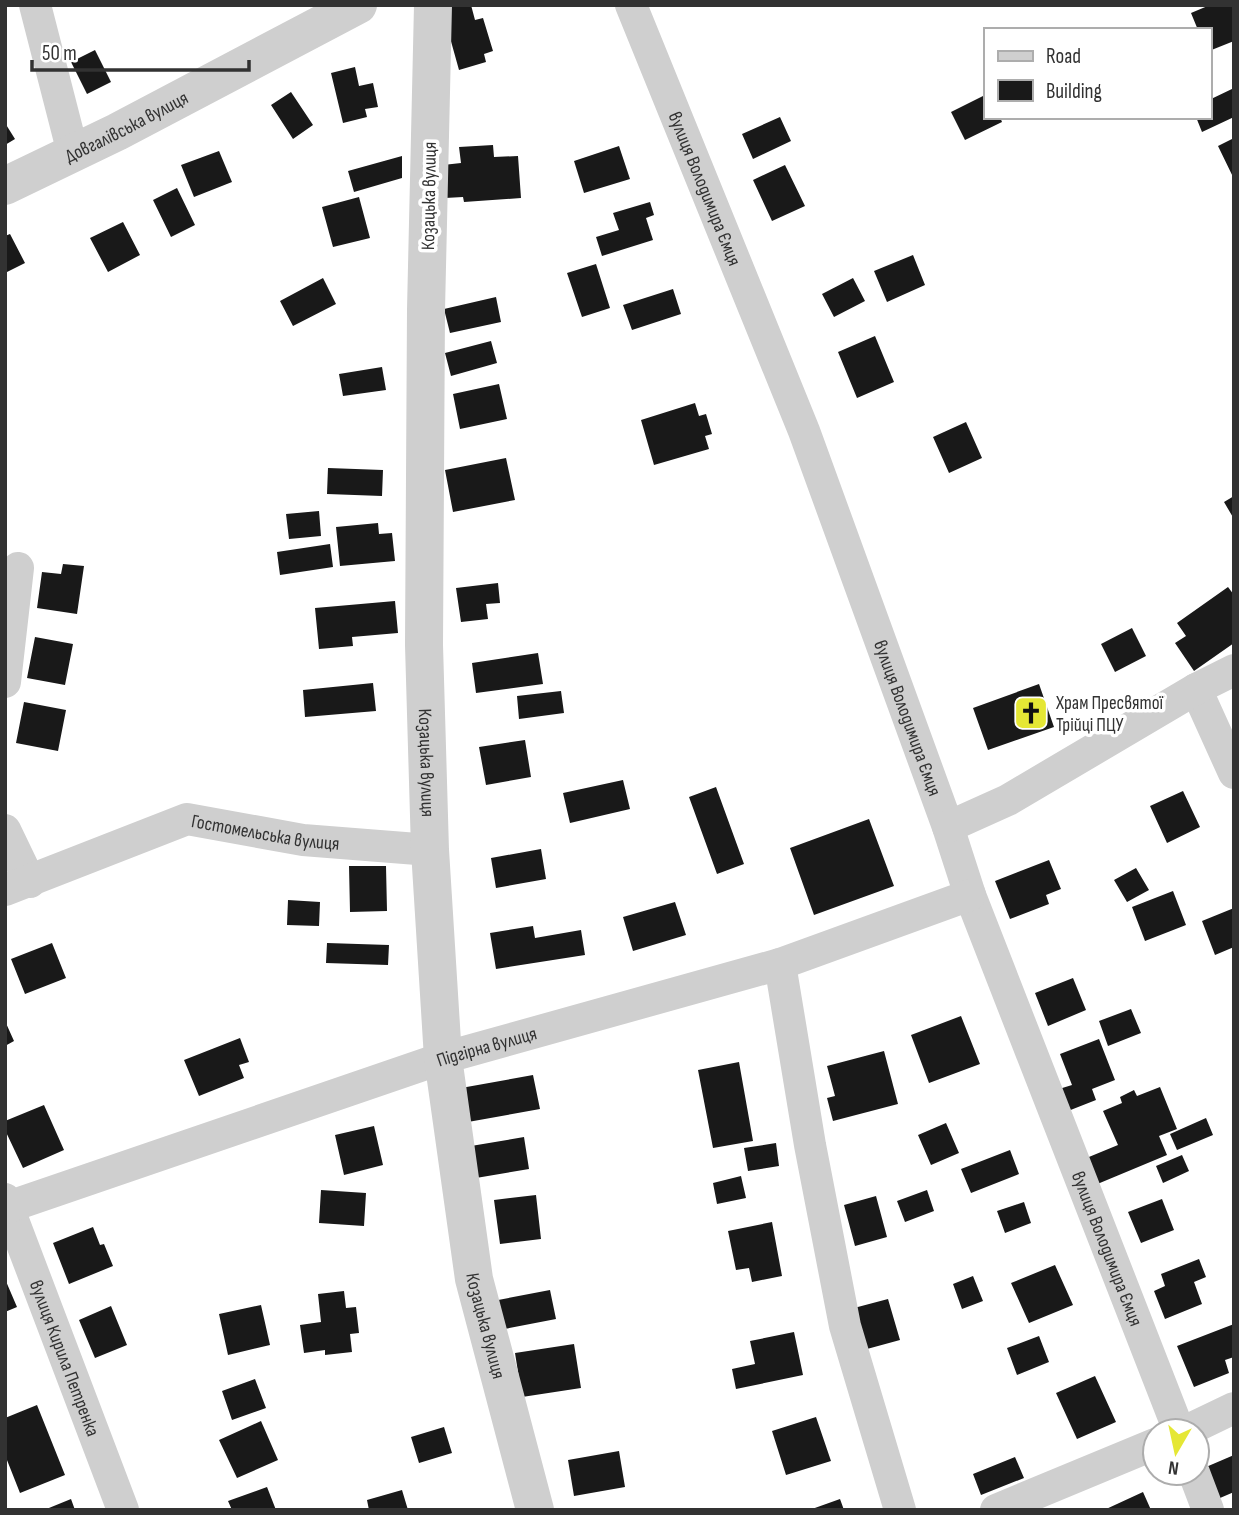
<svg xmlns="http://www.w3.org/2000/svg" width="1239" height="1515" font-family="'Sofia Sans Condensed',sans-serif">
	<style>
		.building { fill: #191919 }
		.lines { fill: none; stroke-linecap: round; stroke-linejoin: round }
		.minor { stroke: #cfcfcf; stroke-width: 32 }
		.tertiary { stroke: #cfcfcf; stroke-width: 38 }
		.labels { text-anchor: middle; stroke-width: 7; stroke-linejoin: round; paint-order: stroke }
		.street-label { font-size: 19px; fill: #323232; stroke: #fff }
		.poi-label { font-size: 19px; fill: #323232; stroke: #fff; text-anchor: start }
	</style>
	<rect width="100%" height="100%" fill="#fff"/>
	<!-- building -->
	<path class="building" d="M457,5h14l4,15 8,-2 10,33 -9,3 2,8 -27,8 -17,-61z
		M1210,5h24v36l-25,10v-21h-11l-7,-17z
		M95,50l16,32 -24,12 -16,-32z
		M355,67l4,19 14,-3 5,24 -13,2 2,8 -24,6 -12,-50z
		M1234,88v29l-32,15 -6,-15h13v-17z
		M291,92l22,33 -20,14 -22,-34z
		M985,95v22h15l2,5 -37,18 -14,-28z
		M780,117l11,24 -38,18 -11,-25z
		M5,123l10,16 -10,6z
		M1234,138v41l-16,-33z
		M493,145l1,12 24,-1 3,42 -57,4 -1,-5 -18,1 -2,-33 18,-2 -2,-16z
		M619,146l11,33 -46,14 -10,-32z
		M219,151l13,31 -38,15 -13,-32z
		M402,156v22l-48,14 -6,-21z
		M785,165l20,41 -33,15 -19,-41z
		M177,188l18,37 -24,12 -18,-37z
		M359,197l11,41 -37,9 -11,-40z
		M650,202l4,13 -8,3 7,22 -51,16 -6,-19 23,-7 -6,-17z
		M123,222l17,33 -32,17 -18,-34z
		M10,234l15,29 -20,10v-37z
		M913,255l12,30 -38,17 -13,-31z
		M596,264l14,44 -28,9 -15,-44z
		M323,278l13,26 -43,22 -13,-25z
		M853,278l12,23 -31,16 -12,-23z
		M673,289l8,25 -49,16 -9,-25z
		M496,297l5,25 -51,11 -6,-24z
		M875,336l19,46 -37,16 -19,-46z
		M491,341l6,22 -46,13 -6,-23z
		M382,367l4,23 -43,6 -4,-22z
		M499,384l8,35 -47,10 -7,-35z
		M695,403l4,13 7,-2 6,20 -7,2 4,13 -55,16 -13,-45z
		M966,422l16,36 -33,15 -16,-36z
		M506,458l9,42 -62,12 -8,-42z
		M328,468l55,2 -1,26 -55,-2z
		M1234,496v23l-10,-17z
		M319,511l2,25 -32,3 -3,-25z
		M378,523l1,11 13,-1 3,28 -55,5 -4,-39z
		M330,544l3,23 -53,8 -3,-23z
		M63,564l21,2 -7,48 -40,-6 5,-36 19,2z
		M498,583l2,20 -14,1 2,15 -27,3 -5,-34z
		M1228,587l6,8v48l-40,28 -19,-28 11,-7 -9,-13z
		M395,601l3,32 -46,4 1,9 -34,3 -4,-41z
		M1132,628l14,28 -31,16 -14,-28z
		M35,637l38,7 -8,41 -38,-7z
		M538,653l5,31 -67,9 -4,-30z
		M373,683l3,28 -71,6 -2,-27z
		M1039,684l15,43 -66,23 -15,-42z
		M561,691l3,22 -45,6 -2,-23z
		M24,702l42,8 -8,41 -42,-8z
		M525,740l6,37 -45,8 -7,-38z
		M623,780l7,29 -60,14 -7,-30z
		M716,787l28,77 -27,10 -28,-77z
		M1183,791l17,36 -33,16 -17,-37z
		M869,819l25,67 -80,29 -24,-67z
		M541,849l5,30 -50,9 -5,-30z
		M1049,860l12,29 -15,6 3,9 -39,15 -15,-38z
		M349,866h37l1,45 -37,1z
		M1136,868l13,22 -22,12 -13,-22z
		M1173,891l13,34 -41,16 -13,-34z
		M288,900l32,2 -1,24 -32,-1z
		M675,902l11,33 -53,16 -10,-34z
		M1234,908v39l-19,8 -13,-34z
		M533,926l2,12 46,-8 4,25 -89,14 -6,-36z
		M52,943l14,35 -41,16 -14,-35z
		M327,943l62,2 -1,20 -62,-2z
		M1073,978l13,32 -38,16 -13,-33z
		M1131,1009l10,24 -33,13 -9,-25z
		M961,1016l19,48 -51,19 -18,-48z
		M5,1021l9,20 -9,5z
		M240,1038l9,24 -10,3 5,13 -45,18 -15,-36z
		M1099,1039l16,41 -23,9 4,11 -28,11 -9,-22 13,-4 -12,-31z
		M884,1051l14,53 -65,17 -6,-23 8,-2 -8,-30z
		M739,1062l14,79 -40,7 -15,-78z
		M533,1075l7,34 -72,13 -7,-34z
		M1160,1087l17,42 -18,7 8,19 -72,30 -11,-26 34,-14 -15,-34 19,-8 -2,-6 14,-7 3,6z
		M44,1105l20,45 -41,18 -18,-38v-9z
		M1206,1118l7,17 -36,15 -7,-16z
		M946,1123l13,30 -28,12 -13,-30z
		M374,1126l9,39 -39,10 -9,-40z
		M524,1137l5,32 -53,9 -5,-32z
		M776,1143l3,23 -31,5 -4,-23z
		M1010,1150l9,24 -48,19 -10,-24z
		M1182,1155l7,16 -26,12 -7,-17z
		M741,1176l5,22 -29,6 -4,-21z
		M321,1190l45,3 -2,33 -45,-3z
		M927,1190l7,21 -29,11 -8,-21z
		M536,1195l5,44 -41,5 -6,-44z
		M876,1196l11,41 -32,9 -11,-41z
		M1162,1199l12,31 -33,13 -13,-31z
		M1024,1202l7,21 -26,10 -8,-22z
		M772,1222l10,54 -30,6 -3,-14 -13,2 -8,-39z
		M93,1227l7,18 4,-1 9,22 -44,18 -16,-41z
		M1199,1259l7,18 -12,5 8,22 -37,15 -11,-28 11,-5 -4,-12z
		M1055,1265l18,40 -44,18 -18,-40z
		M973,1276l10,25 -21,8 -9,-25z
		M5,1279l12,28 -12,5z
		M550,1290l6,29 -57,11 -6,-29z
		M344,1291l2,17 10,-1 3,26 -9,1 2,18 -27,3v-5l-21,3 -4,-28 21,-3 -3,-28z
		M888,1299l12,41 -33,9 -13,-41z
		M261,1305l9,40 -42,10 -9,-41z
		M111,1306l16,39 -32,13 -16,-38z
		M1234,1324v33l-9,3 4,13 -35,14 -17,-41z
		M794,1332l9,43 -67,14 -4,-20 23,-5 -5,-23z
		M1039,1336l10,26 -32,13 -10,-27z
		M574,1344l7,44 -59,9 -7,-44z
		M1095,1376l21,46 -39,17 -21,-46z
		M255,1379l11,29 -34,12 -10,-29z
		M37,1405l28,70 -45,18 -15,-38v-37z
		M816,1417l15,44 -45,14 -14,-44z
		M261,1421l17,39 -41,18 -18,-38z
		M444,1427l8,26 -33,10 -8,-26z
		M619,1451l6,36 -51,9 -6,-36z
		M1234,1455v37l-14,6 -14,-31z
		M1015,1457l9,21 -43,17 -8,-21z
		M267,1487l9,23h-44l-4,-9z
		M402,1490l6,20h-39l-2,-10z
		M1143,1492l8,18h-47z
		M71,1499l4,11h-31z
		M840,1499l4,11h-32v-1z"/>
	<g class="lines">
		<!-- minor -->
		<g class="minor">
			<path d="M35,5l38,148"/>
			<path id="s1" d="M631,5l173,426 144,396 22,68 209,536"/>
			<path d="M5,682l13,-114"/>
			<path d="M1196,689l38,84"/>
			<path d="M948,827l60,-27 188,-111 38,-19"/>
			<path d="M5,830l25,52"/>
			<path id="s2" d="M5,890l182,-71 116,21 127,10"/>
			<path d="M780,964l30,181 35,181 55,184"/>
			<path id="s3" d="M5,1199l118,311"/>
			<path id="s4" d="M5,1208l438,-150 337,-94 190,-69"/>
			<path d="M1186,1431l48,-23"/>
			<path d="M1194,1473l14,37"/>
			<path d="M996,1510l159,-66"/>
		</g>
		<!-- tertiary -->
		<g class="tertiary">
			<path id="s5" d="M433,5l-7,305 -2,335 6,205 13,208 31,221 61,231"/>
			<path id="s6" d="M5,186l112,-54 241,-127"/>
		</g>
	</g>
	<!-- icons -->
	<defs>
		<g id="church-square" transform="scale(1.75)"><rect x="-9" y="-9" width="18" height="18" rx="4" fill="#e5e735" stroke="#fff"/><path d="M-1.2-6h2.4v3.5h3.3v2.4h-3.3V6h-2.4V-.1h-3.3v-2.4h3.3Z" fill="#111"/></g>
	</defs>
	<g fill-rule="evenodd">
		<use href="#church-square" x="1031" y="713"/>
	</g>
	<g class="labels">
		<!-- street labels -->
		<g class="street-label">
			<text dy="7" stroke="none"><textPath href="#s6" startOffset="135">Довгалівська вулиця</textPath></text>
			<text dy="7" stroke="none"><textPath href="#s1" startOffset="198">вулиця Володимира Ємця</textPath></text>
			<text transform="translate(428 196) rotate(-89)" y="7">Козацька вулиця</text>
			<text dy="7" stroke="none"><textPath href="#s1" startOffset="765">вулиця Володимира Ємця</textPath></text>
			<text dy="7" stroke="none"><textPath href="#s5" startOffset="758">Козацька вулиця</textPath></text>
			<text dy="7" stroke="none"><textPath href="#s2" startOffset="275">Гостомельська вулиця</textPath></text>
			<text dy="7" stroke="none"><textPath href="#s4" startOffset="508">Підгірна вулиця</textPath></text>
			<text dy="7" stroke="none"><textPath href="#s1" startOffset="1332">вулиця Володимира Ємця</textPath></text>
			<text dy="7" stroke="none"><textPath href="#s5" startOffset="1325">Козацька вулиця</textPath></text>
			<text dy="7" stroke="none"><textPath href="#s3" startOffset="170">вулиця Кирила Петренка</textPath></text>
		</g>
		<!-- poi labels -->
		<g class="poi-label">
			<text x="1056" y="709">Храм Пресвятої<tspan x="1056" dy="22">Трійці ПЦУ</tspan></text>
		</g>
	</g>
	<!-- border -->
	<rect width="1239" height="1515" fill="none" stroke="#323232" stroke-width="14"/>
	<!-- legend -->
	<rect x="984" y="28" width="228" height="91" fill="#ffffff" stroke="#adadad" stroke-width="2"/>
	<rect x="998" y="51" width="35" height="10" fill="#cfcfcf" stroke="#adadad" stroke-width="2"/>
	<text x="1046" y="63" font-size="21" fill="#323232">Road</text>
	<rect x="998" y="80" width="35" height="21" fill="#191919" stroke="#adadad" stroke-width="2"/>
	<text x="1046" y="98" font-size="21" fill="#323232">Building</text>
	<!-- north arrow -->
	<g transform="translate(1176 1452) rotate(189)"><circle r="33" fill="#ffffff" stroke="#adadad" stroke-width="2"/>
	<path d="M0-5L12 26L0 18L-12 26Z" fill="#e5e735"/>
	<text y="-10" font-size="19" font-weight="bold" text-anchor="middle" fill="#323232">N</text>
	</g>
	<!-- scale -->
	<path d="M32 60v10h217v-10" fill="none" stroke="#323232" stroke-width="3.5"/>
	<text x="42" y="60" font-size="21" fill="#323232" stroke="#ffffff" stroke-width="5" paint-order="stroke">50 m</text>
</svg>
